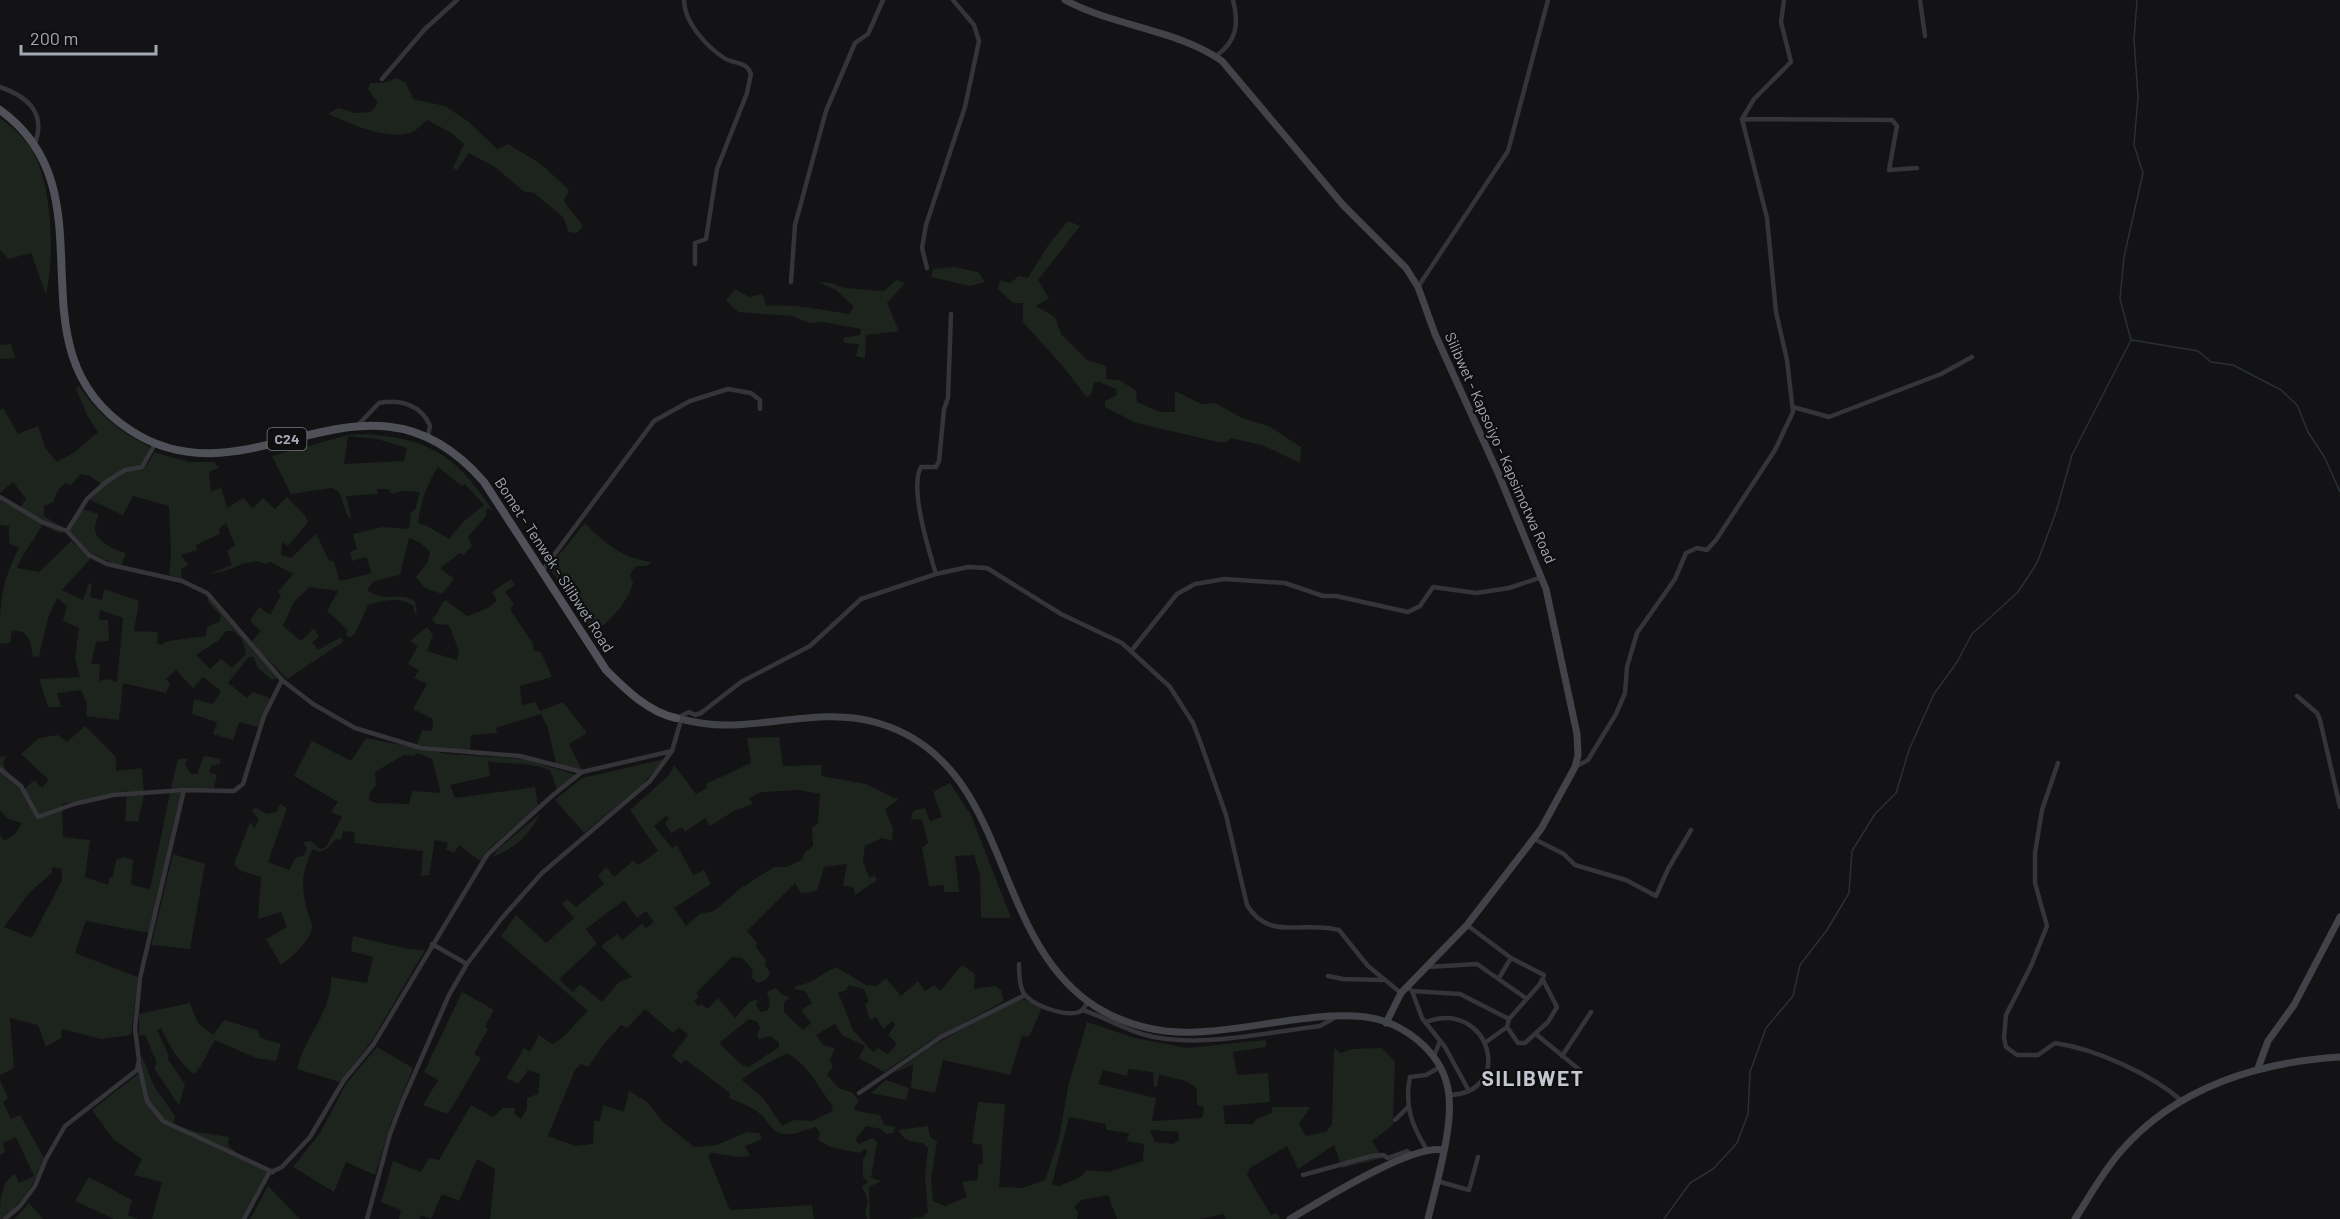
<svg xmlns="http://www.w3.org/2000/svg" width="2340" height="1219" font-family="Barlow,sans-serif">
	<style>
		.green { fill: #1d241e; fill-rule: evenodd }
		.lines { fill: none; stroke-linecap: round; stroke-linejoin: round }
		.stream { stroke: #293037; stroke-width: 1.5 }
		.street { stroke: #343439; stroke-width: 4.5 }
		.secondary { stroke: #424349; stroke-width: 7 }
		.primary { stroke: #505158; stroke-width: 8 }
		.labels { text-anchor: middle; stroke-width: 4.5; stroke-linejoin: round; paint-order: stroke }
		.shield { fill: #0e0e0f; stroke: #777a82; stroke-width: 1.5 }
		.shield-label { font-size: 14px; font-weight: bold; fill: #a4a8b4 }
		.street-label { font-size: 15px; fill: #a4a8b4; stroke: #0e0e0f }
		.district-label { font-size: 21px; font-weight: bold; letter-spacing: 1.5px; fill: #c5c7d0; stroke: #0e0e0f }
	</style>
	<rect width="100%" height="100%" fill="#131214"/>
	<!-- green -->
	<path class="green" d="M397,78l9,5 7,16 32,7 24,16 28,27 11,-5 33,20 28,26 -5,11 19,25 -6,7 -8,-1 -6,-15 -29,-24 -11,-2 -28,-24 -26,-14 -12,17 -4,-2 11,-24 -14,-12 -23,-12c-5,4 -10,10 -15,12 -26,9 -60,-8 -84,-18l10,-6 17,5 16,-1 7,-9 -10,-14 2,-6h13z
		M0,118c13,10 28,22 35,37 17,36 20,101 11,139l-15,-41 -22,6 -9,-9z
		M1068,221l12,5 -42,54 11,18 -13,8 19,11 6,17 26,26 19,6v13l14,1 16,11 1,11 23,10h15v-21l26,13 14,-1 27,15 27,8 32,21 -1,16 -38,-18 -32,-7 -3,4h-9l-82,-19 -31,-16v-6l12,-6 -1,-6 -17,-7 -5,1 -3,12 -5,2c-18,-27 -41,-50 -63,-75v-19h-10l-15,-14 2,-9 10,3 9,-7 9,2 21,-34z
		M954,267l24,5 7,10 -15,4 -39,-9 2,-8z
		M896,280l9,3 -18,20 12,28 -33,4 -1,23 -9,-2 3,-12 -15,-1 -1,-5 17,-3 1,-6 -38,-7 -13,1 -18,-7 -54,-4 -12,-11 9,-12 14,8 13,-3 5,12c28,-2 54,4 82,8l5,-7 -18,-17 -18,-8 14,1 12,5 40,3z
		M11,344l4,14 -15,1v-14z
		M79,386c19,28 40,45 71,61l-5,14 -7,5 -13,2 -24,16 -11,-8 -9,-2 -10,11 -6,-2 -7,7 -5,12 -9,4v10l18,11v7l-20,-9c-8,16 -18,25 -25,43l22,4 32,-31 20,17 -29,32 21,10 6,-17 3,1 -2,13 12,3 2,-11 35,12 -5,30 24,1 -1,11 4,2 7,-4 38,-5 1,-9 13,-6 1,-5 -14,-15 2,-3 70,80 -7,2 -15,-13 -3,-10h-5l-21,26 19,15 6,-6 17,6 -12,29 -19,-5 -6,18 -20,-6 4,-12 -25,-8 2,-15 19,5 8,-13 -18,-14 -10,11 -17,-18 -10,9 4,5 -4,9 -43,-10 -4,37 -33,-4 1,-12 -6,-14 -24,3 4,14h-13l-9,-28 41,-2 -5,-19 4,-30 -16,-7 4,-15 -10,-8 -9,20 -9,38 -6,1 -3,-16 -7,-9 -11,-2 -2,13 -10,1c0,-41 0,-59 19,-96l-10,-5v-17l-9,-1v-26l8,6 12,2 6,-8 -13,-17 -13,11v-83l3,-2 15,26 20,-8 8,23 11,13 18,-10 23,-20 -11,-17 -11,-26zM100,610l23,8 -6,64 -10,-3 -8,2 1,-17h-9l5,-22 13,-1 -1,-21h-9zM226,631h7l9,8 4,15 -14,14 -11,-9 -11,10 -14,-14 23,-15z
		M366,434c66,5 91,23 127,77l-6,-3 -1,8 -18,21 4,9 -9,9 -3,-2 -20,15 14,11 -12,15 -17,-6 -9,-11 12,-16 2,-9 -9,-9 -12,-5 -9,37 -26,6 -7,9c19,14 31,1 48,11l2,13 -3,-2v-5c-12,-11 -31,-7 -46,-2l-13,29 -6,4 -3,-4 2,-4 -21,-19 11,-20 -29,-4 -15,15 -11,24 18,15 13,-13 5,9 -7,5 6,8 23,-13 2,5 -56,37 -36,-37 10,-11 -11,-10 9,-14 11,8 11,-20 -3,-3 15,-18 -22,-12 -5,2 -9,-3 -12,2 -20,8 -16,3 23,-9 -5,-14 8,-6 -9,-22 -7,6 1,5 -24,11 1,5 -16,5 7,10 -7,4 1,10 -13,-4 2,-19 -2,-50 -36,-10 -10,19 -33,-15c10,-9 21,-23 35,-28 17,-5 20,1 29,-20l35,10h25l5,6 -10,4 2,20 10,-5 6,21 16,-10 10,10 10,-10 12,11 12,-12 17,17 4,8 -20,24 -6,-4 -1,13 10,3 25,-24 13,26 5,2 6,19 32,-8 -6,-16 -14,4 -2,-9 7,-3 -4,-15 29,-7 27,2 2,-17 4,-2 5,-18 -19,-1 -9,3 -4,-5h-11v5l-31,2 6,24 -5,-5 -8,-23 -7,-4 -41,6 -19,-38 76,-21zM348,436l29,3 30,9 -3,13 -60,3zM438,467l24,19 3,-2 19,21 -22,18 -13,16 -22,-13 -9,-3c2,-19 9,-39 20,-56z
		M83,509l15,5c0,5 -3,10 -3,14 -1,13 20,22 31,25l-5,14 -32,-15 -20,-22z
		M585,523c19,20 38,35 66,39l-4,4h-11l-6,9 3,8c-7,23 -22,36 -40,51l-44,-67z
		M511,579l4,6 -10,7 9,12 -4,5 23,35 1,7 7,1 11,25 -32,9 2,19 13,-3 5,9 23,-9 24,31 -18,11 13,26 -26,-6 -8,-36 -7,-14 -45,14 1,5 -26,2 -1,16 -53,-6 5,-15 10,1 1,-12 -20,-10 14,-25 -13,-6 5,-8 -11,-6 10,-18 -8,-5 17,-14 6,8 -6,16 30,9 2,-9 -10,-26 -13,-1 -4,-5c7,-6 7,-13 13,-19l22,16 19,-7 11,-8 -5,-9z
		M85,726l31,31v14l26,-3 2,27 -6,27 -13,-1 2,-30 -65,13 1,33 27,3 -5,37 23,8 2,-8h3l3,-17 7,-3 10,3 -2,25 19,4 20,-96h12l-33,140 -63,-12 -11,32 63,24 -7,58 -30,4 -39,-10 -1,9 -15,9 -8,-22 -28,-7 4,50 -14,7v-240l4,6 12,-8 6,-10 -14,-4 -8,-9v-53l6,-1 -3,8 4,8 18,17 9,-9 8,8 7,-8 -28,-26 18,-16 19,-3 9,7zM52,867l10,2v11l-30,58 -28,-11 25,-34 23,-20z
		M779,737l4,29 39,-1 -1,11 45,8 28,14 3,-1 1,3 -13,9 8,19 -1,13 -10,-3 -17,8 -2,15 6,16 6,-1 2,4 -22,15 -2,-8 -10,-1 4,-22 -23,3 -7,24 -16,2 -6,-10 -48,48 10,12 -1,4 10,13 -1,5 5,8 -4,7 -8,3 -7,-6 2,-7 -11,-12 -10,-1 -36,36 3,4 -5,4 4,5 3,-2 7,5 10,-11 17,20 15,-17 8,-1 -2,5 4,7 8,-2 2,-7 -3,-11 9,-4 6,7 8,2 -6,5v10l19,18 8,-7 -10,-13 11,-7 -7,-12 -11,-2 2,-3c21,-4 22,-11 40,-19l30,18 11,1 9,-8 15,18 17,-15 7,10 9,-6 6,6 22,-26 13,9 -1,15 21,-3 6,4 3,11 -77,42 -43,29 -25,-14 6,-12 -23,-11 -7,-11 -19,11 7,10 12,3 -5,13 3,5 -6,9 12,13 14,5 6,8 -5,6 2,4 24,4 4,10 12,2 -3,6 -7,1 -5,-5 -15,-3 -11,14 4,4 14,-6 4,4 -6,36 10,3 -12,6 1,32h-3l-2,-6 3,-12 -6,-15 6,-4 -5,-5v-17l4,-8 -2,-4 -5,5 -30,-6 -12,-7 2,-7 -4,-6c-11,2 -21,9 -32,7 -14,-2 -15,-14 -25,-21 -8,-7 -20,-11 -30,-15l1,-5 -44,-33 -5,4 -9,-8 16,-21 -9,-8 -6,6 -28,-24 -18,19 -6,-3 -17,19 -16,23 -7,-3 -6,6 -27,66 27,10 18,-2 1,-23h6l3,-16 21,7 5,-21 18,11 15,19 32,26 23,-2 30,-13 12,1 3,6 -17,7 5,10 -11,1 -27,-4 -4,3 22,54 82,-5 2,14h-324l5,-50 -18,-10 -18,42 -17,-7 -11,25 -10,-4 -1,4h-21l2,-9 -20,-8 12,-41 28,11 8,-14 10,2 32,-55 22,12 10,-9h12l-1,6 7,5 6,-10v-11l11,-4 2,-20 -12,-4 -10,14 -12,-6 18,-30 6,4 9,-17 13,9c12,-4 25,-24 36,-33l-87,-75 15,-21 30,28 28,-25 -12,-14 5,-5 9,8 28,-23 -6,-8 8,-9 8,10 19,-16 5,4 20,-14 -28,-41 39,-35 5,-10 22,29 11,-6 -1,-4 45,-21 -4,-25zM799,790l21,4 -2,30 -6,3 1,19 -9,7 -1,6 -16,8h-13l-33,21 -27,23 -14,3 -14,12 -12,-18 37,-24 -7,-14 -11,5 -16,-30 -5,3 -18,-22 13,-11 2,4 -4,4 6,10 11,-6 3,5 20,-14 5,8 24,-15 19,-7 -4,-6 12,-6zM624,900l13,18 9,-7 8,11 -8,6 -4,-4 -20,16 -5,-6 -16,12 31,31 -13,5 -17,20 -22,-18 -7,8 -14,-13 38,-35 -11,-15zM849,985l15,4 5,13 -4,2 5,16 6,-3 7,12 9,-8 3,4 -7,10 9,9 -9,10 -10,-6 -5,4 -20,-22 -15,-38 7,-1zM749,1019l8,3 3,5 -3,8 2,4 11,-3 9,6v5l-30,20 -6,-1 -24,-23zM788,1054c22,12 30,34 45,52l-2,6 -19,9 -18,-1 -12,6 -18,-27 -22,-19c6,-7 37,-24 46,-26z
		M366,738l81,16 78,5 51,16 -19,14 -7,-19c-21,-8 -40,-5 -62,-9l2,15 -40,9 5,13 80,-11 3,19 -49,43 -9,12 -21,-16 -5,8 -8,-4 2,-6 -13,-3 -6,35 -8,1 2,-25 -68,-8 -1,-11 -11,-1 -2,9 -5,-1 -9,10 -8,3 -6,-3c-13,24 -12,42 -4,67 0,1 3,8 3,9 1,15 -21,32 -31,40l-15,-26 21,-12 -6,-15 -23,7 3,-42 -20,-6 -7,-7 16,-42 5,6 4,-8 -7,-10 4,-2 11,6 9,-2 4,-8 7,4 -19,54 21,8 7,-13 7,-1 4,-8 -4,-6 8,-1 9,8 6,-2 16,-30 -11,-5 7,-10 -44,-26 18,-35 39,20zM417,753l15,6 9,34 -29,-2 -3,13 -34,-1 -6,-3 1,-8 6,-7 -1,-13 29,-17 10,1z
		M204,756l17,3 -1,5 -9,2 -2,6 8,3 -3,13h-43l7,-29h9l-2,6 6,9h6z
		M665,759l-24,27 -57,47 -29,-33 27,-22z
		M950,783l21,32 40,103h-30l-1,-43 -6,-20 -19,1 4,36h-15v-7l-15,1 -7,-38 6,-5 -6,-24 -11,1 2,-9 12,-3 5,13 12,-4 -9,-25z
		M540,814c-10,20 -26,35 -47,43l5,-8z
		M173,854l32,10 -15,85 -39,-4z
		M353,936l55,13 17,1 -54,92 -31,40 -43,-13c7,-31 36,-59 34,-92l36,6 6,-26 -22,-6z
		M462,992l32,18 -9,16 3,3 -14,25 7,4 -33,56 -25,-9 15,-25 -14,-8z
		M1023,999l19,9 -13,29 -7,-1 -12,39 -67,-15 -8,33 -24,-5 2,-24 -19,9 38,-27 81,-45z
		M190,1003l8,20 15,12 11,-15 33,10 4,8 20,6 -5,17 -20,-3 -41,-18c-8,12 -11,24 -21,34 -16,-11 -24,-28 -33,-46l-4,2 12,26 -2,2 18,26 -6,22 -25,-38 3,-5 -12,-28 -6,1v-22z
		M1087,1022l48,16 52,10 79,-8v7l-33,5 4,23 31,-2 2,29 -47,4 2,18h28l3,-5 16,-6v-6h38l-11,17 7,12 20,-4 6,-8 2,-76 7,5 11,-4 30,-1 13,13 -2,64 -21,16 11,17 -41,10 -8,-23 -36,24 -11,-23 -37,22 -3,7 24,40 6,-2 3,6h-54l-3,-5 -23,5h-83l-9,-24 -27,5 -7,7 4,6 -1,6h-170l15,-2 6,-5 -3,-35 3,-29 -5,-5c-10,-1 -20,-2 -24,-13l29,-4 2,11 7,4 -6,38 2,22 12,5 22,-9 -5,-15 16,-2v-15l5,-2 -1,-18 -10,-2 6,-41 27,2 -6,83 23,1 23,-8 14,-41 9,-53zM1128,1069l25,3 1,14 3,1 2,-13c15,6 27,3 38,15v16l7,2 -2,11 -50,3 4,-23 -58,-14 5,-14 24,6zM1069,1117l37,7v6l23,3 -2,8 17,3 -1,17 -35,11 -21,-2 -7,7 -21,9 -7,-2zM1150,1130l28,2 1,8 -6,4 -18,-2z
		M377,1047l36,21 -23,58 -15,49 -29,-13 -12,30 -41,-25 27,-34 26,-49z
		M142,1056l12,30 21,30 -2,8 24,8 32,5 -1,8 12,11 29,14 -27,49h-90l10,-37 -28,-7 8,-16 -28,-19 -22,-30 47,-37z
		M0,1080l8,18 -5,4 8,17 9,-4 24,43c-9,26 -21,43 -41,61h-3c0,-16 0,-37 15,-45l4,9 15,-7 -18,-39 -13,6 2,9 -5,3z
		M886,1080l23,8 -3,12 -35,-7z
		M89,1177l43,23 -4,15 10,4h-24l-39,-18z
		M268,1186l32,33h-50z
		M29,1203l14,16h-28z"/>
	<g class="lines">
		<!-- stream -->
		<path class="stream" d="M2132,340l66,11 13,11 22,3 48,25 16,15 11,27 17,26 15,34
			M1664,1219l26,-36 23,-14 24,-26 11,-29 2,-42 16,-44 27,-32 7,-31 27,-35 22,-37 3,-42 23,-37 21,-21 13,-43 25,-56 23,-32 15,-28 46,-42 19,-29 19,-51 16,-57 59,-115 -11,-41 4,-42 19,-84 -9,-28 4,-48 -4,-58 3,-39"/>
		<!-- street -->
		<path class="street" d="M684,0c0,22 22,46 40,58 9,6 23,3 27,16l-4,19 -30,76 -11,70 -11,4v21
			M1920,0l5,36
			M1216,56c21,-15 23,-32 17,-56
			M382,79l43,-50 32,-29
			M0,87c29,10 47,27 34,59
			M1742,119l150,1 5,6 -8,44 28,-2
			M927,268l-5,-20 4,-23 39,-118 14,-66 -5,-16 -21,-25
			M791,282l4,-57 31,-114 29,-68 13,-9 15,-34
			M1418,287l90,-136 40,-151
			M1793,407l36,10 112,-43 31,-17
			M358,425l21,-22c21,-4 43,2 51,23l-2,10
			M0,497l42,25 25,9 22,24 18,9 75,17 25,12 75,87 31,24 42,24 66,20 99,8 62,16
			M67,531l20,-32 19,-17 19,-12 17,-3 13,-23
			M542,571l112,-150 36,-20 38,-12 23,4 9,7v9
			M936,574c-7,-23 -27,-86 -15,-107h15l3,-6 5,-52 4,-11 3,-84
			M1132,650l45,-56 18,-10 29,-5 61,4 38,13h13l72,16 12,-6 13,-19 43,6 33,-5 33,-11
			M2297,696l20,17 3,7 20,87
			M677,718l12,-6 6,3 6,-2 40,-31 69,-36 51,-47 75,-25 32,-7 19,1 74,46 61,29 48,44 23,36 8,21 25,71 21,90c22,37 58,15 92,25l29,36 33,27
			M2058,763l-16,47 -7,43v30l12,43 -16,40 -25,49 -2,23 2,9 11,8h21l17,-12c41,6 96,31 127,58
			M1575,767l13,-7 28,-46 9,-21 2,-26 10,-34 38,-54 11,-26 11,-5 10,2 9,-10 59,-90 18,-38 -6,-52 -11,-48 -9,-94 -25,-99 12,-20 37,-37 -10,-40 3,-22
			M0,769l21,17 17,31 36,-13 39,-9 71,-5 50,1 9,-7 21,-68 18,-36
			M1534,839l30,15 11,11 51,15 30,16 12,-27 23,-39
			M1467,925l44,33 33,17 -4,9 -31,35 -2,8 -21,15
			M432,944l35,20
			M1019,964c0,9 0,20 4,28 7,13 42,25 56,20 5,-2 7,-7 9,-11
			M1427,967l50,-3 50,35
			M1328,976l15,3 40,1
			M1499,978l12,-20
			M1407,986l5,5 10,27 23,29 24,44
			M1412,991l48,3 49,25
			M1083,1010c26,9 49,24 77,28 51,8 109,-6 160,-12l16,-9
			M1426,1022c64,-24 90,71 23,73
			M1507,1027l11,16h7l23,-21 9,-15 -14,-27
			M1537,1035l44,36
			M1434,1056l6,-15
			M1562,1056l29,-44
			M139,1065l8,36 16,20 110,51
			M859,1093l82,-56 84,-42
			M1395,1120l12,-12
			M1427,1150c-15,-24 -23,-44 -17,-73l16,-2 14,-8
			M1303,1175l69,-19 11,-1 5,3 19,-7 5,4
			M1437,1181l32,9 9,-33
			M5,1219l15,-13 15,-20 11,-27 19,-33 72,-56 2,-10 -4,-31 5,-51 44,-188
			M244,1219l25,-46 13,-6 28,-30 34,-57 29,-35 114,-190 66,-60 29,-23 90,-21
			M367,1219l23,-85 11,-29 48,-110 18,-31 35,-46 40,-45 108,-92 22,-30 9,-31"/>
		<!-- secondary -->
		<path class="secondary" d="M1065,0c48,26 114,30 157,61l121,144 63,63 12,19 17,47 63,139 48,116 31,145 1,21 -3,12 -34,62 -74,96 -66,68 -15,30
			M676,718c16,4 32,7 49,7 50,0 103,-17 153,-2 136,40 109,214 218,284 29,18 65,27 100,25 55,-2 115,-21 170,-15 37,5 75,34 82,72 7,33 -12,96 -20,130
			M2258,1068l10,-27 26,-36 46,-88
			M1290,1219c31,-18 121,-75 153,-69
			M2075,1219c15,-23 28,-48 47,-69 55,-63 137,-88 218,-93"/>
		<!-- primary -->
		<path class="primary" d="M0,110c117,84 4,238 130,320 120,80 237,-84 354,52l122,188c19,19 42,42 70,48"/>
	</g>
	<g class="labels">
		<!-- shield labels -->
		<rect class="shield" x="267.5" y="428" width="39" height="22" rx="4.5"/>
		<g class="shield-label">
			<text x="287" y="444">C24</text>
		</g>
		<!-- street labels -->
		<g class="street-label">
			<text transform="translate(1500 448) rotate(66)" y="5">Silibwet - Kapsoiyo - Kapsimotwa Road</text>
			<text transform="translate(554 565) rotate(57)" y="5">Bomet - Tenwek - Silibwet Road</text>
		</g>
		<!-- district labels -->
		<g class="district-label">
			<text x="1533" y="1086">SILIBWET</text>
		</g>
	</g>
	<!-- scale -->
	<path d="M21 45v9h135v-9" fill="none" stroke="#a4a8b4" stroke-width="3"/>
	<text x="30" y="45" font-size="18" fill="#a4a8b4" stroke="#0e0e0f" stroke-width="4.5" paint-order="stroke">200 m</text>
</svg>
